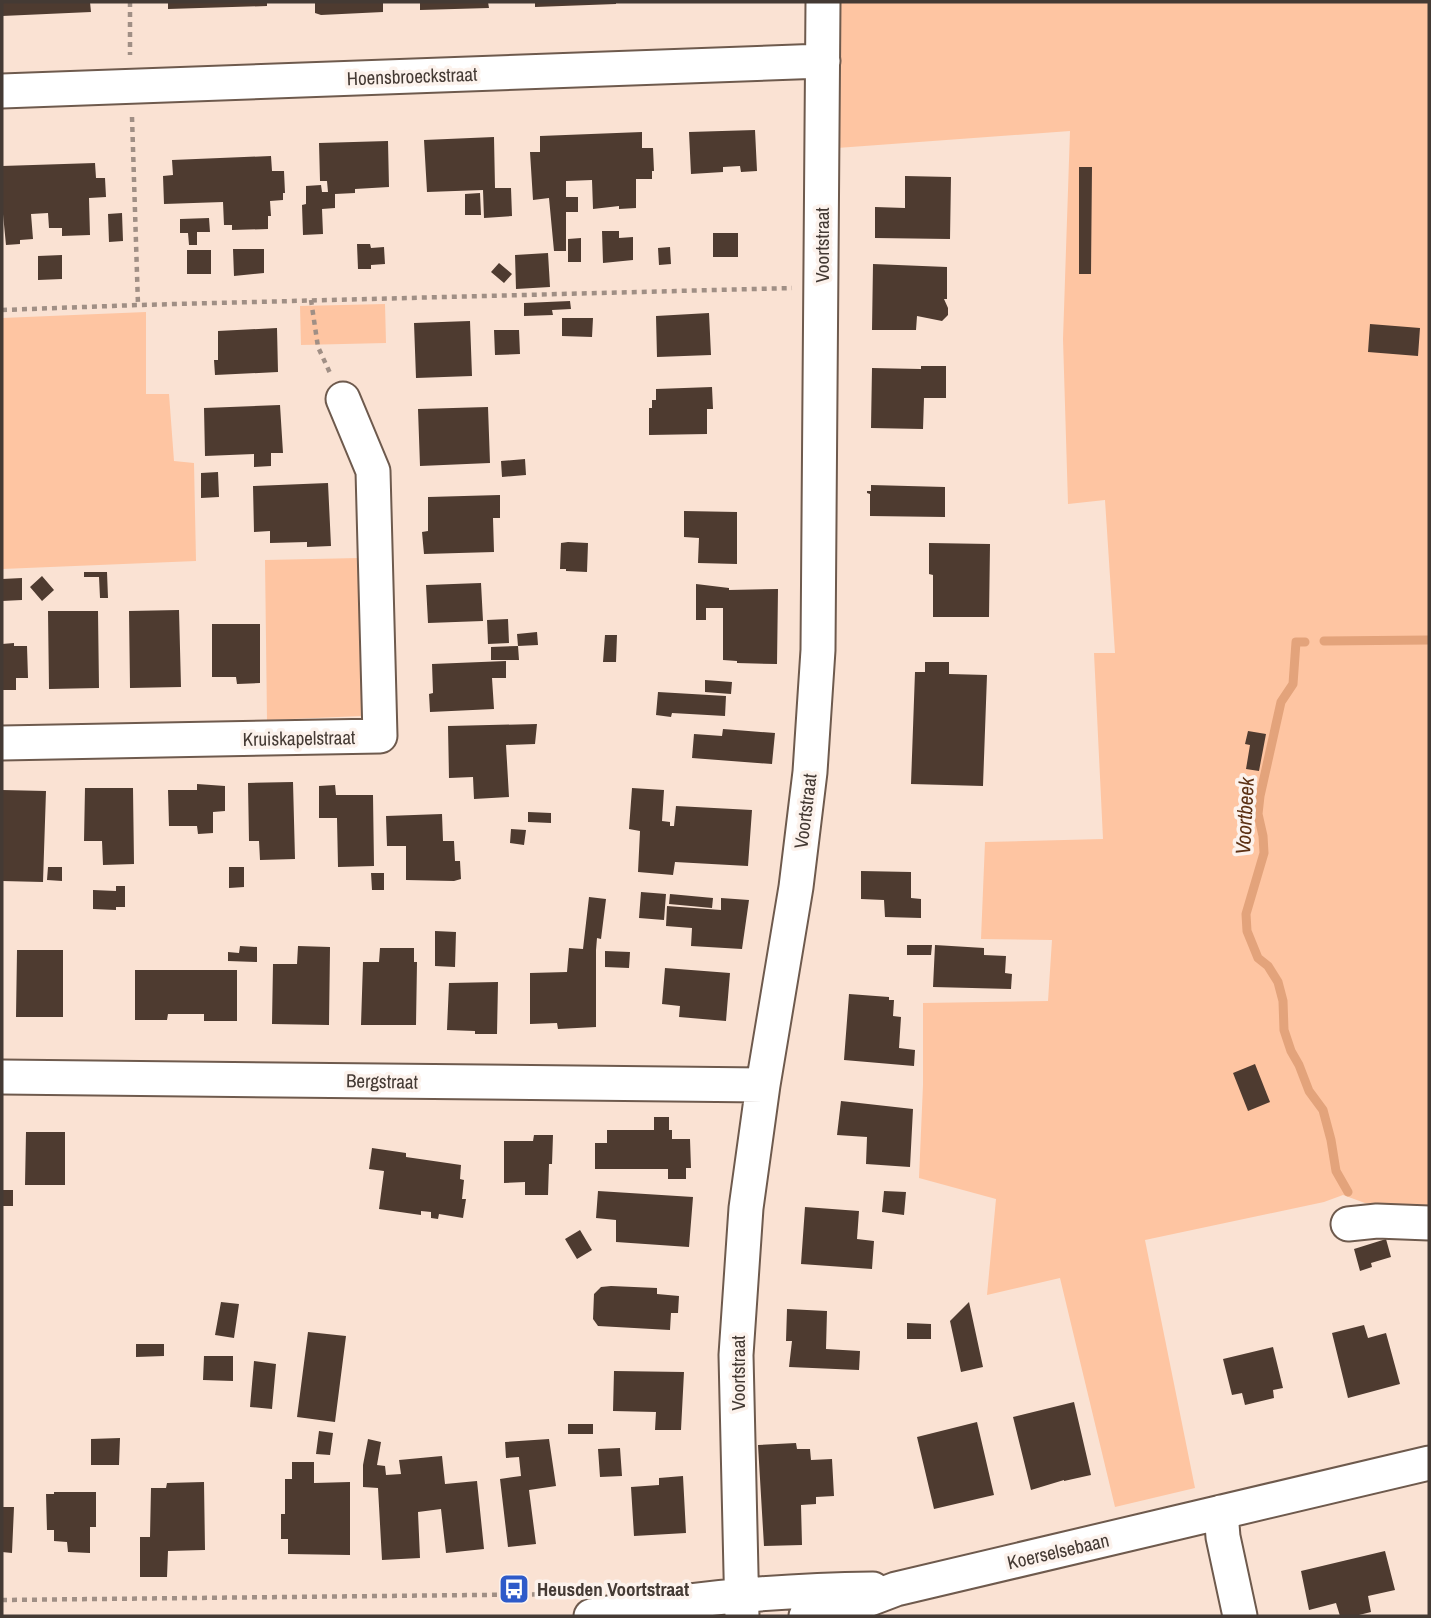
<svg xmlns="http://www.w3.org/2000/svg" width="1431" height="1618" font-family="'Archivo Narrow',sans-serif">
	<style>
		.green { fill: #fec5a2 }
		.lines { fill: none; stroke-linecap: round; stroke-linejoin: round }
		.stream { stroke: #e3a37b; stroke-width: 9 }
		.building { fill: #4e3b30 }
		.minor-casing { stroke: #6e5a4d; stroke-width: 37 }
		.path { stroke: #a08f85; stroke-width: 4.5; stroke-dasharray: 5 5; stroke-linecap: butt }
		.minor { stroke: #fff; stroke-width: 33 }
		.labels { text-anchor: middle; stroke-width: 7; stroke-linejoin: round; paint-order: stroke }
		.street-label { font-size: 19px; fill: #443a34; stroke: #fcf2ec }
		.poi-label { font-size: 19px; font-weight: bold; fill: #443a34; stroke: #fcf2ec; text-anchor: start }
		.water-label { font-size: 21px; font-style: italic; fill: #5d3215; stroke: #fcf2ec }
	</style>
	<rect width="100%" height="100%" fill="#fae2d3"/>
	<!-- green -->
	<path class="green" d="M839,2h590v1210l-64,-9 -22,-8 -19,7 -179,38 50,248 -80,19 -55,-229 -73,17 9,-96 -77,-21 4,-93v-82l125,-2 4,-61 -71,-1 4,-97 118,-3 -9,-186h21l-10,-153 -37,4 -5,-165 7,-208 -233,17z
		M385,304l1,39 -85,2 -1,-39z
		M146,312v82h23l5,67 20,2 2,98 -194,8v-251z
		M359,558l3,158 -95,4 -2,-160z"/>
	<g class="lines">
		<!-- stream -->
		<path class="stream" d="M1324,641l105,-1
			M1305,642h-9l-3,42 -12,18 -21,94 -2,18 5,22 1,17 -18,61 1,17 11,27 10,8 10,16 5,19 1,29 7,21 8,14 10,26 14,19 8,30 5,31 12,21"/>
	</g>
	<!-- building -->
	<path class="building" d="M2,2h88l1,10 -89,4z
		M168,2h99v4l-99,3z
		M315,2h68v10l-62,3 -6,-2z
		M420,2h68l1,6 -69,2z
		M535,2h81v2l-81,3z
		M755,130l2,41 -16,1 -1,-6 -17,1v5l-32,2 -2,-42z
		M642,132v16h11l1,23h-2v8h-16v29l-17,1v-3l-26,3 -1,-29 -26,1v16h12v15h-12v39h-12l-5,-53 -16,2 -3,-48h10v-16z
		M494,137l1,51h16l1,28 -28,2 -1,-28 -56,2 -3,-52z
		M388,141l1,46 -34,2v4l-20,1v14l-13,1 1,25 -20,1 -1,-30 4,-1v-18l15,-1 1,7h6l-1,-11h-7l-1,-38z
		M271,156l1,15h12l1,22h-2v7l-13,1 1,15h-3v13l-36,1v-5h-8l-1,-23 -59,2 -1,-28 10,-1 -1,-15z
		M95,163l1,15h9l1,19 -17,1 1,37 -28,1v-8h-13l-1,-15 -17,1 2,25 -13,1v4l-14,1 -4,-41v-38z
		M1079,167h13l-1,107h-12z
		M905,176l46,1 -1,62 -75,-1v-31l30,1z
		M480,193l1,22h-16v-21z
		M122,213l1,28 -14,1 -1,-28z
		M209,218l1,14h-13v13h-8l-1,-12h-8v-14z
		M602,231h17v7l14,-1v23l-30,3z
		M713,233h25v24h-25z
		M581,238v24h-13v-23z
		M357,244h13l1,4 13,-1 1,17 -14,1v4h-13z
		M670,247l1,17 -12,1 -1,-17z
		M233,249h31v24l-30,3z
		M187,250h24v24h-24z
		M548,253l2,34 -34,2 -1,-34z
		M62,255v24l-24,1v-24z
		M499,263l13,11 -8,9 -13,-11z
		M873,264l74,3v32h-3l4,9v7l-6,6 -25,-5 -1,14h-44z
		M570,301l1,8 -19,1 1,5 -29,1v-13z
		M709,313l2,42 -54,2 -1,-41z
		M562,318h31l-1,19 -30,-1z
		M470,321l2,55 -56,2 -2,-55z
		M1370,324l50,4 -2,28 -50,-4z
		M277,328l1,44 -63,3 -1,-15h4v-29z
		M494,330h25l1,24 -25,1z
		M921,366h25v32h-22l-1,31 -52,-1 1,-60 49,1z
		M712,387l1,22h-6v25l-58,1v-27h3v-8h4v-11z
		M280,405l3,48h-12v13l-17,1v-13l-49,2 -1,-48z
		M488,407l2,56 -70,3 -2,-57z
		M525,459l1,16 -24,2 -1,-16z
		M218,472l1,25 -18,1v-25z
		M328,483l3,63 -24,1v-5l-37,1v-12l-16,1 -1,-46z
		M871,485l74,2v30l-75,-1v-22l-3,-1v-2h4z
		M500,495v23h-7l1,34 -70,2 -2,-22 6,-1v-34z
		M684,511l53,1v52l-39,-1 1,-25 -15,-1z
		M568,542l20,1 -1,29 -21,-1v-2h-6l1,-26z
		M929,543l61,1 -1,73h-56v-42l-4,-1z
		M84,572h23l1,26h-8l-1,-21h-15z
		M42,576l12,14 -12,11 -12,-14z
		M22,578v22l-20,1v-22z
		M481,583l2,38 -55,2 -2,-38z
		M696,584l33,4v2l49,-1 -1,75 -40,-1v-2l-14,-1v-52h-17v12h-10z
		M179,610l2,77 -51,1 -1,-77z
		M48,611h50l1,77 -50,1z
		M508,619l1,24 -21,1 -1,-24z
		M212,624h48v59l-23,1 -1,-7h-24z
		M537,632l1,13 -20,1 1,14h-28v-13l27,-1 -1,-12z
		M605,635h12l-1,27h-13z
		M14,643v3h13l1,32h-12v12h-14v-46z
		M506,661v17h-14l2,31 -64,3 -1,-18 4,-1 -1,-29z
		M925,662h24v12l38,1 -4,111 -72,-2 4,-112h10z
		M705,680l27,2 -1,12 -26,-2z
		M658,692l68,4 -1,20 -53,-3 -1,4 -15,-2z
		M537,724l-2,20 -29,1 3,52 -35,2 -1,-22 -24,1 -1,-52z
		M723,729l52,4 -3,31 -80,-6 2,-24 28,2z
		M1248,731l18,3 -7,37 -13,-2 4,-24 -5,-1z
		M293,782l2,77 -35,1 -1,-19h-10l-1,-58z
		M197,784l28,2v25l-12,1v21l-15,1 -1,-8h-28l-1,-36h29z
		M335,785l1,10h37l1,71 -36,1 -1,-49h-18v-32z
		M85,788h48l1,76 -31,1 -1,-24h-18z
		M632,788l32,2 -2,31 8,1v4h4l2,-20 76,4 -4,56 -73,-4 -2,13 -35,-3 2,-41 -11,-2z
		M2,790l44,1 -3,91 -41,-1z
		M528,812l23,1v10l-23,-1z
		M442,814l1,27h11l1,20h5l1,18 -7,2 -48,-1v-34h-19l-1,-30z
		M511,829l15,1 -2,15 -14,-2z
		M48,867h14v14l-15,-1z
		M229,867h15v20l-15,1z
		M861,871l50,1v26l10,1v19l-36,-1 -1,-17 -23,-1z
		M371,873h13v17h-12z
		M116,886h9v21h-9v3l-23,-1v-19l23,1z
		M641,892l25,2 -2,26 -25,-2z
		M670,894l43,4 -1,10 -43,-4z
		M589,897l17,2 -5,40 -4,-1 -1,12v77l-38,2 -1,-6 -27,1v-51l37,-1 2,-24 14,1z
		M721,898l28,2 -7,49 -51,-3 1,-18 -26,-2 1,-20 54,4z
		M435,931l21,1 -1,35 -20,-1z
		M907,945h25l-1,10h-24z
		M935,945l49,3v7l22,1 -1,17 7,1 -1,15 -78,-2z
		M240,946l17,1v15l-29,-1v-9l11,1z
		M298,946l32,1 -1,78 -57,-1 1,-60h24z
		M380,948h34v14h3l-1,63h-55l2,-63h16z
		M17,950h46v67h-47z
		M605,951l25,1 -1,16 -24,-1z
		M665,968l65,5 -4,48 -47,-4 1,-11 -18,-2z
		M135,970h102v51h-33v-7h-36l-1,6h-32z
		M498,982l-1,52h-22v-3l-28,-1 2,-47z
		M849,994l40,3v3h5l-1,16 8,1 -2,31 16,2 -1,16 -70,-6z
		M1255,1064l15,38 -22,9 -15,-38z
		M841,1101l72,8 -3,58 -44,-3 1,-27 -30,-2z
		M654,1117h15v13h3v9h18l1,29h-5v11h-18v-10h-73v-26h12v-13h47z
		M26,1132h39v53h-40z
		M534,1135h19l-1,29h-3l-1,31h-23v-13l-21,1v-42h29z
		M372,1148l34,5v4l55,8 -1,14 4,1 -2,19h4l-3,19 -24,-4 -1,5 -7,-1v-6l-10,-1v4l-42,-6 5,-38 -15,-2z
		M2,1190h11v16h-11z
		M598,1191l95,6 -4,50 -73,-5v-22l-20,-2z
		M884,1191l22,1 -2,23 -22,-3z
		M805,1207l54,4 -2,28 17,2 -2,28 -71,-5z
		M580,1230l12,20 -15,9 -12,-20z
		M1386,1239l5,18 -20,6 1,4 -12,4 -6,-22z
		M611,1286l46,2v6l22,2 -1,17h-7l-1,17 -72,-4 -5,-7 1,-25 7,-7z
		M221,1302l18,2 -5,34 -19,-3z
		M969,1302l14,65 -22,5 -11,-51z
		M787,1309l40,2 -1,38 34,2 -1,19 -70,-3 3,-26h-6z
		M907,1323l24,1v15h-24z
		M1364,1325l4,13 18,-5 14,51 -52,14 -16,-65z
		M308,1332l38,4 -11,86 -38,-5z
		M136,1344h28v12l-28,1z
		M1273,1347l10,41 -10,2 1,8 -29,7 -3,-12 -10,2 -9,-36z
		M204,1356h29v25l-30,-1z
		M254,1361l22,3 -4,45 -22,-2z
		M614,1371l70,1 -3,58h-26l1,-18 -43,-1z
		M1074,1402l17,73 -27,6v-1l-33,10 -18,-73z
		M977,1422l17,73 -60,14 -17,-72z
		M568,1424h25v10h-25z
		M319,1431l14,2 -3,22 -14,-1z
		M120,1438l-1,27h-28v-26z
		M368,1439l13,3 -4,23 8,1 1,9 15,-1 -2,-14 43,-4 3,28 32,-3 7,68 -38,4 -5,-44 -23,3 2,46 -38,2 -4,-72 -15,-1v-22z
		M549,1439l7,47 -27,4 7,54 -28,3 -8,-68 21,-3 -2,-19 -13,1 -1,-16z
		M796,1443l1,6h13l1,11 21,-1 2,37 -18,1v7l-15,1 1,40 -38,1 -6,-101z
		M620,1448l2,28 -22,1 -2,-28z
		M292,1462h22v21l36,-1v73l-62,-1v-15h-7v-25h4v-35h7z
		M683,1476l3,57 -52,3 -3,-49 28,-2v-7z
		M204,1482l1,68 -37,1 -1,26h-27v-40h10l1,-49h15l1,-5z
		M54,1492h42v35h-6v26l-22,-1 -1,-10 -13,-1v-11h-7l-1,-36h8z
		M2,1507h12l-2,46 -10,-1z
		M1385,1551l10,39 -27,6 3,16 -16,4h-15l-4,-13 -27,7 -8,-39z"/>
	<g class="lines">
		<!-- minor casing -->
		<g class="minor-casing">
			<path id="minor" d="M2,91l821,-30
				M2,743l378,-7 -7,-265 -30,-72
				M2,1077l761,8
				M1348,1224l29,-3 52,2
				M1221,1512l2,25 17,79
				M591,1616c92,-17 188,-26 282,-27
				M742,1616l-6,-261 10,-147 17,-123 33,-198 14,-115 8,-122 5,-648
				M806,1616l27,-3 63,-24 533,-126"/>
		</g>
		<!-- path -->
		<path class="path" d="M130,2v53
			M132,117l6,188
			M311,300l7,47 12,26
			M2,310l136,-5 654,-17
			M2,1600l568,-6"/>
		<!-- minor -->
		<use href="#minor" class="minor"/>
	</g>
	<!-- icons -->
	<defs>
		<g id="bus-square" transform="scale(1.575)"><rect x="-9" y="-9" width="18" height="18" rx="4" fill="#2e5ac9" stroke="#fcf2ec"/><path d="M-5-6H5V4H4V6H2V4H-2V6H-4V4H-5ZM-3.5-4V0h7V-4ZM-3.5 1.2v1.5H-2V1.2ZM2 1.2v1.5H3.5V1.2Z" fill="#fff"/></g>
	</defs>
	<g fill-rule="evenodd">
		<use href="#bus-square" x="514" y="1589"/>
	</g>
	<g class="labels">
		<!-- street labels -->
		<g class="street-label">
			<text transform="translate(412 76) rotate(-2)" y="7">Hoensbroeckstraat</text>
			<text transform="translate(822 245) rotate(-90)" y="7">Voortstraat</text>
			<text transform="translate(299 738) rotate(-1)" y="7">Kruiskapelstraat</text>
			<text transform="translate(805 811) rotate(-83)" y="7">Voortstraat</text>
			<text transform="translate(382 1081) rotate(1)" y="7">Bergstraat</text>
			<text transform="translate(738 1373) rotate(-90)" y="7">Voortstraat</text>
			<text transform="translate(1058 1551) rotate(-13)" y="7">Koerselsebaan</text>
		</g>
		<!-- poi labels -->
		<g class="poi-label">
			<text x="537" y="1596">Heusden Voortstraat</text>
		</g>
		<!-- water labels -->
		<g class="water-label">
			<text transform="translate(1245 816) rotate(-87)" y="7">Voortbeek</text>
		</g>
	</g>
	<!-- border -->
	<rect width="1431" height="1618" fill="none" stroke="#443a34" stroke-width="7"/>
</svg>
